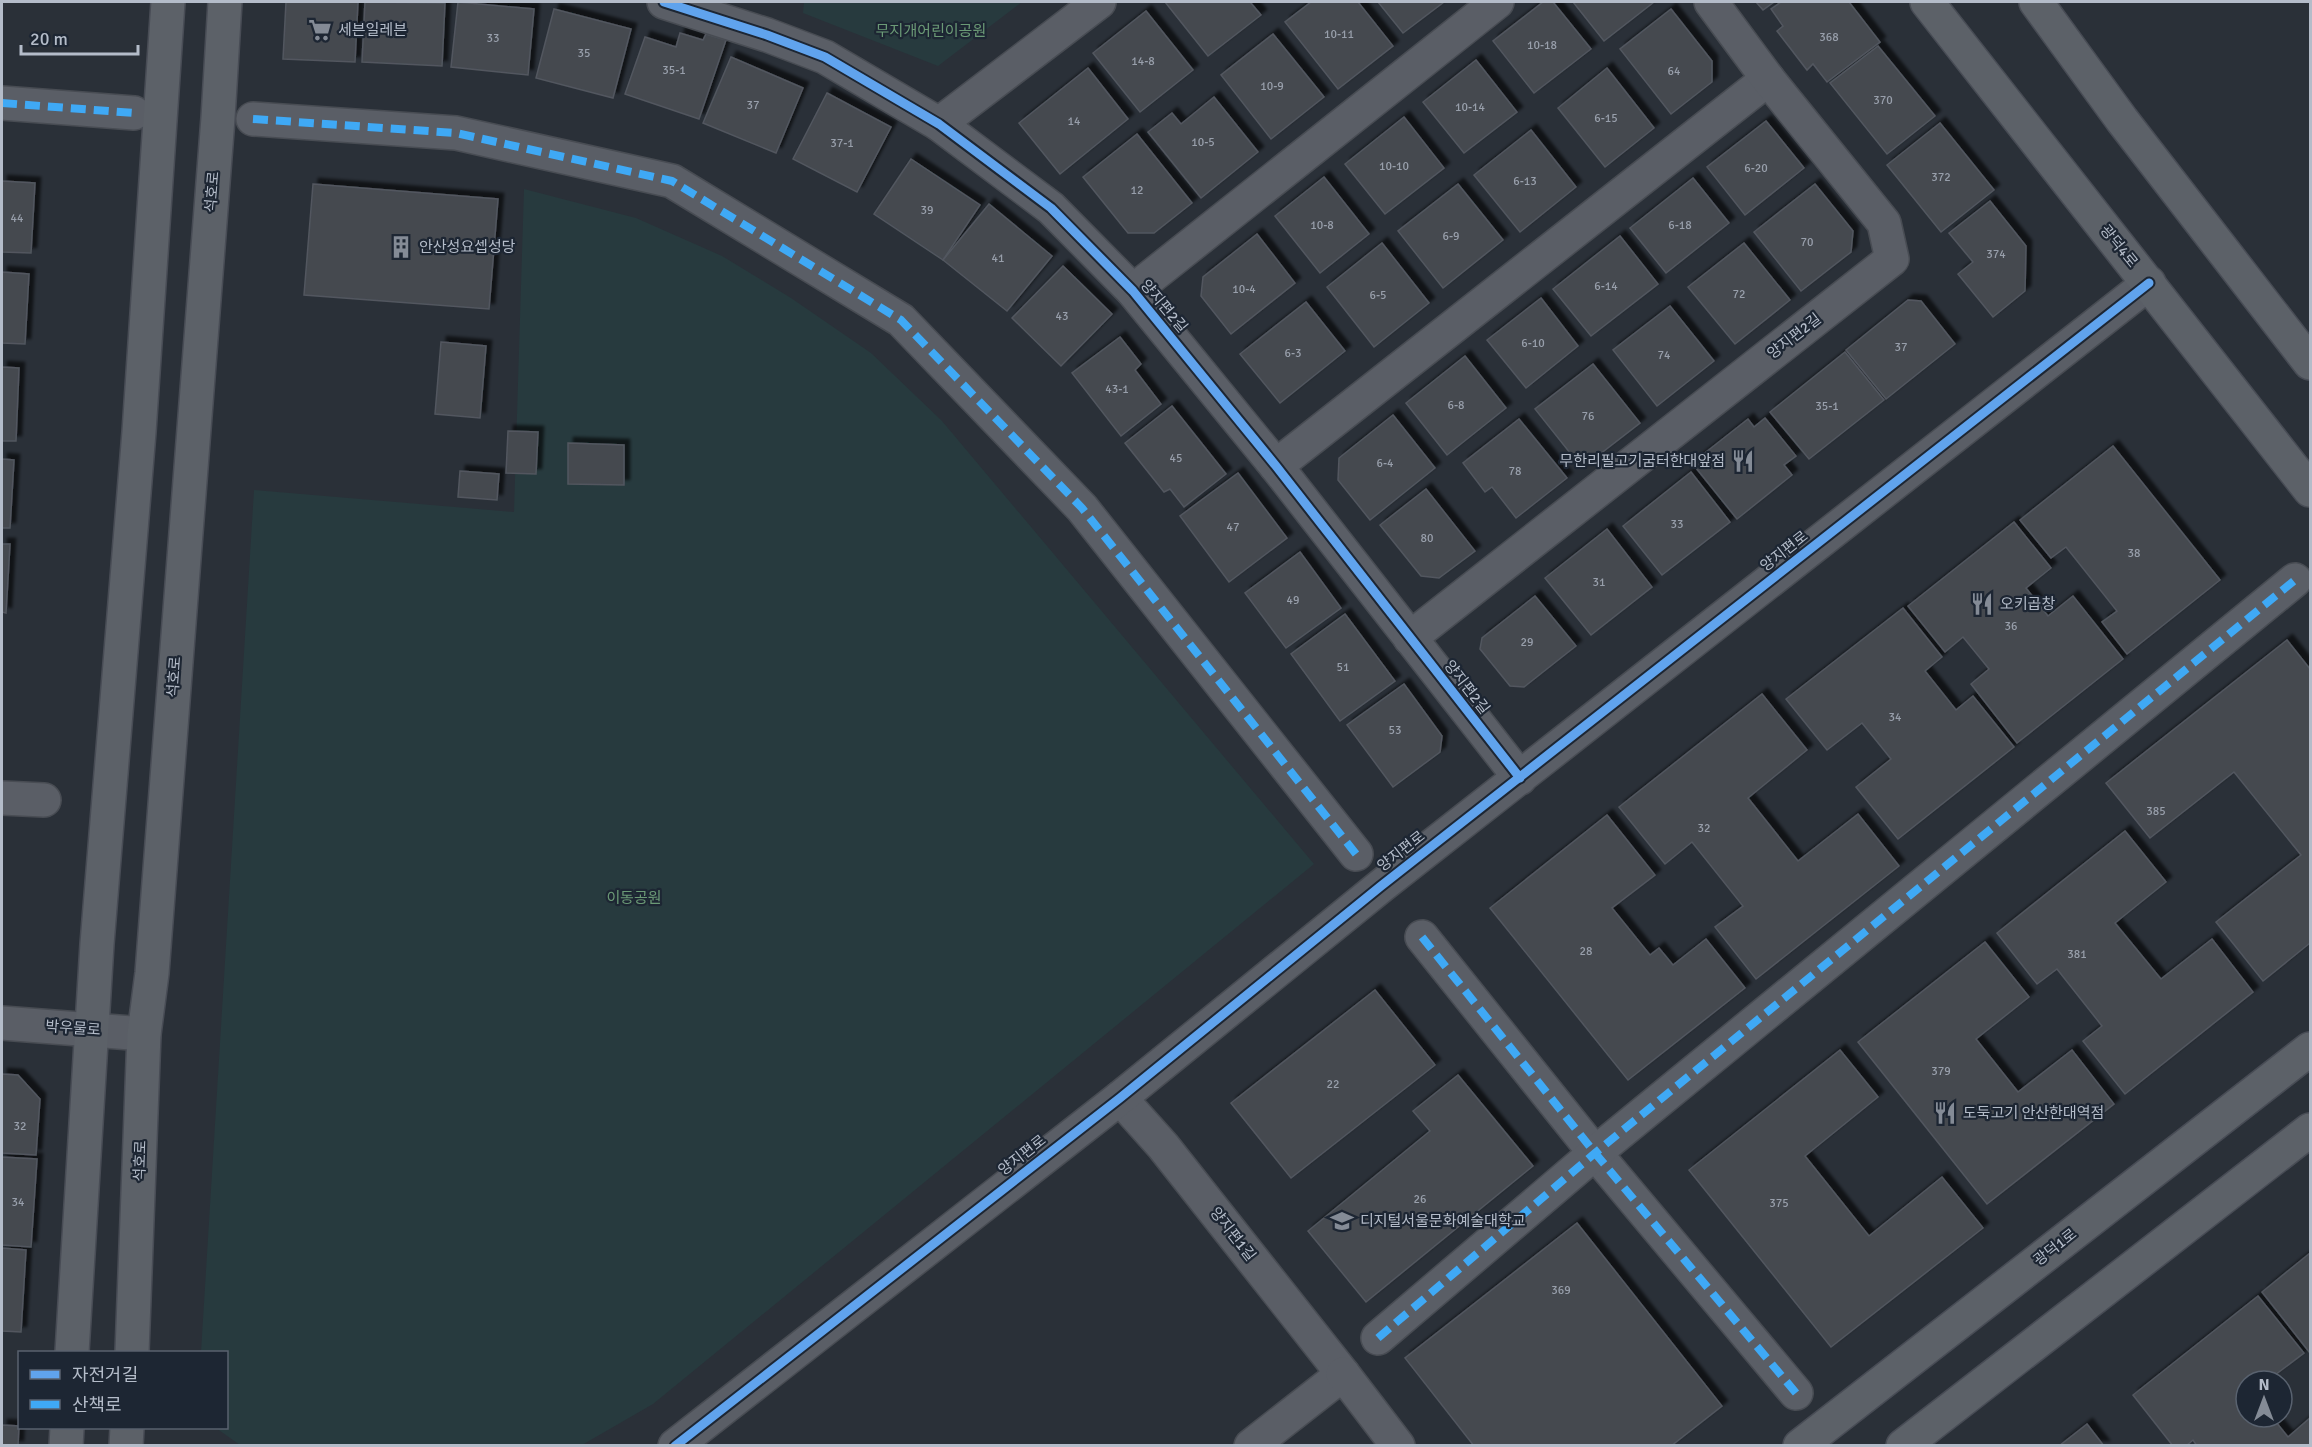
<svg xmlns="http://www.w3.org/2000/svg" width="2312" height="1447" font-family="Signika,'Noto Sans KR',sans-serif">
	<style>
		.green { fill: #273a3e }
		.building { fill: #444950; stroke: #52575f; stroke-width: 1.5; filter: url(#shadow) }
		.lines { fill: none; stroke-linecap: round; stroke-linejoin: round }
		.minor-casing { stroke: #484c53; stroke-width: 36 }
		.major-casing { stroke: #484c55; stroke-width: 36 }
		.minor { stroke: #5a5e66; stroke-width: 33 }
		.major { stroke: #5c6168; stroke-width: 33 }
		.quiet { stroke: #3fa9f5; stroke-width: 8; stroke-dasharray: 15 8; stroke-linecap: butt }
		.cycleway-casing { stroke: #1d2633; stroke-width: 13 }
		.cycleway { stroke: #60a3ed; stroke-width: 9 }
		.labels { text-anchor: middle; stroke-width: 4.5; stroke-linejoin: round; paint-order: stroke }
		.number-label { font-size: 12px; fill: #989fab }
		.poi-label { font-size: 15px; fill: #b4bcc9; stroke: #1d2633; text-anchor: start }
		.park-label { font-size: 15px; fill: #6b9a76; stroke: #1d2633 }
		.street-label { font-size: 15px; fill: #b4bcc9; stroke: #1d2633 }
	</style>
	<defs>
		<filter id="shadow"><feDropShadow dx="5.5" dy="-5.5" stdDeviation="1.5" flood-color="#0009"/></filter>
	</defs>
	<rect width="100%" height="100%" fill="#2a3038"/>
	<g class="green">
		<path d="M804,2h218l-84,64 -135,-53z"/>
		<path d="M524,189l112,29 86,38 69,42 80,55 71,68 372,443 -661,540 -71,41h-342l-24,-17h10v-76h-25l53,-862 260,22z"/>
	</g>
	<g class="building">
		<path d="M286,2h72l-3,60 -72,-3z"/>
		<path d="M365,2l80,1 -3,63 -80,-4z"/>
		<path d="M458,2l76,7 -6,66 -77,-8z"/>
		<path d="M1165,2h85l11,13 -53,41z"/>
		<path d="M1311,2h47l35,44 -55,43 -53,-67z"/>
		<path d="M1378,2h66l-41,31z"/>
		<path d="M1543,2h10l38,47 -57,44 -41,-52z"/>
		<path d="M1573,2h81l-50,39z"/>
		<path d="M1756,2h18l-11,8z"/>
		<path d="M1781,2h68l31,40 -53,40 -14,-18 -6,6 -30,-39 6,-5 -12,-17z"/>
		<path d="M554,9l77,20 -18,69 -77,-20z"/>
		<path d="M1671,9l41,52v21l-41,32 -51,-65z"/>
		<path d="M1146,11l47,59 -53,42 -47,-59z"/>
		<path d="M680,33l23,7 3,-6 20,6 -27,79 -74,-25 20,-57 31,10z"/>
		<path d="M1273,34l51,63 -53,42 -50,-64z"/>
		<path d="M1878,46l57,70 -48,38 -57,-71z"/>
		<path d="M731,57l72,31 -27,65 -73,-30z"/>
		<path d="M1476,60l41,52 -53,41 -41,-51z"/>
		<path d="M1088,68l40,51 -68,55 -41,-51z"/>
		<path d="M1607,68l47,60 -49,39 -47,-59z"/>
		<path d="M827,93l64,34 -34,65 -64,-33z"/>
		<path d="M1214,97l44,55 -57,46 -53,-66 24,-19 9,11z"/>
		<path d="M1404,117l40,51 -59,46 -40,-50z"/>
		<path d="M1766,121l38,47 -59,47 -38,-48z"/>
		<path d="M1940,123l54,67 -53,42 -54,-67z"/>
		<path d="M1531,130l45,57 -56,45 -46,-57z"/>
		<path d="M1137,134l55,69 -38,30h-26l-45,-56z"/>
		<path d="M911,159l69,46 -37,55 -69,-46z"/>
		<path d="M1324,177l45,57 -49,39 -45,-57z"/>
		<path d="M1693,178l36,45 -63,50 -36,-45z"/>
		<path d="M2,181l33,2 -4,70 -29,-1z"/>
		<path d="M313,184l185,15 -9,110 -185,-14z"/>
		<path d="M1458,184l45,56 -60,48 -45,-57z"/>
		<path d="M1815,184l38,47 -2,21 -50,39 -47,-59z"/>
		<path d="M1990,201l36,45 -1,45 -32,26 -35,-43 15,-12 -24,-29z"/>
		<path d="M989,204l63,52 -45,55 -64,-51z"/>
		<path d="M1257,234l38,49 -64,51 -30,-38 2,-19z"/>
		<path d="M1620,236l38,48 -67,52 -38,-47z"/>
		<path d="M1382,243l47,60 -55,44 -47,-60z"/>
		<path d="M1744,243l46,57 -55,44 -47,-57z"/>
		<path d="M1063,266l49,48 -51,52 -49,-48z"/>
		<path d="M2,272l27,2 -4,70 -23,-1z"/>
		<path d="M1541,298l37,48 -52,42 -39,-48z"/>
		<path d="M1908,300l13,1 34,43 -69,55 -40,-49z"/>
		<path d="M1306,302l39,49 -65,52 -40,-49z"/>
		<path d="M1670,306l44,55 -57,45 -44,-56z"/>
		<path d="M1120,337l21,27 -6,6 26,34 -40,32 -49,-63z"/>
		<path d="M441,342l45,4 -6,72 -45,-4z"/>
		<path d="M1845,352l39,48 -75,59 -39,-47z"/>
		<path d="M1465,356l41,52 -59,47 -41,-52z"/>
		<path d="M1593,364l47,59 -58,45 -47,-59z"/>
		<path d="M2,367l17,1 -3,73h-14z"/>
		<path d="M1172,406l54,68 -42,33 -14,-18 -6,3 -39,-49z"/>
		<path d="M1393,415l42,53 -65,52 -32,-40 1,-22z"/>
		<path d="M1765,418l31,38 -12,9 8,10 -55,44 -45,-56 56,-44 6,8z"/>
		<path d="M1519,419l48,59 -51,40 -24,-31 -7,5 -22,-29z"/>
		<path d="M508,431l30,1 -2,42 -30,-1z"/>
		<path d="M568,443l56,2v40l-56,-1z"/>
		<path d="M2113,446l107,134 -93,74 -25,-32 15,-11 -51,-64 -15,11 -31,-38z"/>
		<path d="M2,459l12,1 -4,68h-8z"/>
		<path d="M460,471l39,3 -2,26 -39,-3z"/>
		<path d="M1691,472l39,50 -68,53 -39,-49z"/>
		<path d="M1238,473l49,65 -58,44 -49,-66z"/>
		<path d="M1426,489l49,62 -36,27 -18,-2 -41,-51z"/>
		<path d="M2014,522l37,46 -25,20 22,28 25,-20 50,63 -106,84 -46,-59 18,-15 -26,-32 -18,15 -37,-46z"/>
		<path d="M1607,529l45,58 -61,48 -46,-57z"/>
		<path d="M2,544h8l-4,69 -4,-1z"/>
		<path d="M1300,552l41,56 -55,40 -41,-55z"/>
		<path d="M1535,596l41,50 -52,41 -14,-1 -30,-37 2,-11z"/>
		<path d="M1903,608l39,49 -17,14 31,39 17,-14 41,51 -116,92 -42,-52 35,-28 -29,-36 -35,27 -41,-51z"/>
		<path d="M1345,614l50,67 -55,40 -49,-67z"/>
		<path d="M2287,640l23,29v274l-47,38 -47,-59 85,-67 -67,-83 -84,66 -44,-55z"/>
		<path d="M1404,684l38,52 -2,16 -47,35 -46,-62z"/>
		<path d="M1762,694l45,56 -59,48 50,63 60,-47 41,52 -143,113 -41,-52 28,-21 -51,-64 -27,22 -46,-57z"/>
		<path d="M1607,815l48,60 -43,33 38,47 9,-7 14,17 33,-26 39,49 -117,92 -138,-172z"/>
		<path d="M2125,831l41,51 -51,41 46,56 51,-40 41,53 -128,102 -42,-53 19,-15 -45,-57 -20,15 -40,-51z"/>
		<path d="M1985,942l44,55 -53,42 42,53 54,-42 42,54 -127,100 -129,-162z"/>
		<path d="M1375,990l60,75 -144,113 -60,-75z"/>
		<path d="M1840,1050l38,47 -73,59 64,80 73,-59 41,51 -152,119 -142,-177z"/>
		<path d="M2,1074l16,1 22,24 -4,56 -34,-2z"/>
		<path d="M1458,1075l75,91 -167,136 -58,-71 122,-100 -17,-20z"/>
		<path d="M2,1157l35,2 -6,88 -29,-2z"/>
		<path d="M1577,1223l145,183 -51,40h-197l-69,-88z"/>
		<path d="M2,1248l24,2 -5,82 -19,-1z"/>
		<path d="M2310,1253v100l-48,-61z"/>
		<path d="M2258,1296l46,57 -37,28h-21v36h26l16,20 22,-19v28h-113l-4,-6 -7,6h-13l-40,-51z"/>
		<path d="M2087,1424l17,22h-45z"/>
		<path d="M2,1425l17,1 -1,20h-16z"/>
	</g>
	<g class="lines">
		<g class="minor-casing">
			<g id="minor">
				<path d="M664,2l103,33 58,22 114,67 112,84 82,83 143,175 244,312"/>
				<path d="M2,103l132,10"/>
				<path d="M253,119l203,14 216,48 229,139 181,188 274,346"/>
				<path d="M939,124l160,-122"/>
				<path d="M1133,291l364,-289"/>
				<path d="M1276,466l492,-387"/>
				<path d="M1410,638l482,-379 -8,-36 -116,-144 -57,-77"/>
				<path d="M2,798l42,2"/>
				<path d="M1422,937l173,216 201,240"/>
				<path d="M2,1023l142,11"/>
				<path d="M1120,1098l43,48 180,228 -92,72"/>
				<path d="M1378,1338l217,-185 700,-573"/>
				<path d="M1343,1374l55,72"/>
				<path d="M675,1446l445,-348 261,-212 768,-603"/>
			</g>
		</g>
		<g class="major-casing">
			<g id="major">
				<path d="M1927,2l383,488"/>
				<path d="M2036,2l86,118 188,243"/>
				<path d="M72,1352l25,-408 42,-512 29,-430"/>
				<path d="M132,1352l12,-318 8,-61 66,-855 7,-116"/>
				<path d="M66,1446l1,-18"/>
				<path d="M126,1446l1,-18"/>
				<path d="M1800,1446l510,-397"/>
				<path d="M1903,1446l407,-316"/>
			</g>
		</g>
		<use href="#minor" class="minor"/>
		<use href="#major" class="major"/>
		<g class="quiet">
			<path d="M2,103l132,10"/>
			<path d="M253,119l203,14 216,48 229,139 181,188 274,346"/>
			<path d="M1422,937l173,216 201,240"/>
			<path d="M1378,1338l217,-185 700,-573"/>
		</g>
		<g class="cycleway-casing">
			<g id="cycleway">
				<path d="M664,2l103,33 58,22 114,67 112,84 82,83 143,175 244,312"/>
				<path d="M675,1446l445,-348 261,-212 768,-603"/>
			</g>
		</g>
		<use href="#cycleway" class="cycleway"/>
	</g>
	<defs>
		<g id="supermarket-bare" transform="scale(1.8)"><path d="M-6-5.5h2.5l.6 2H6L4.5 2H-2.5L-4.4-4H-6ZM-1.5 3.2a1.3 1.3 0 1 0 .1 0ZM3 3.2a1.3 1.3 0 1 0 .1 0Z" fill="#848b96" stroke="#1d2633" stroke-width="2.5" paint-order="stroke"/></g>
		<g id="building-bare" transform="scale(1.8)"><path d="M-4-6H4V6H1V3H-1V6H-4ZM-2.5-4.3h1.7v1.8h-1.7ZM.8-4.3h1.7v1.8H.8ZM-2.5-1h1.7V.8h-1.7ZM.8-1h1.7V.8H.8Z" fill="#848b96" stroke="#1d2633" stroke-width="2.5" paint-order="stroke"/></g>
		<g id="restaurant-bare" transform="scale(1.8)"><path d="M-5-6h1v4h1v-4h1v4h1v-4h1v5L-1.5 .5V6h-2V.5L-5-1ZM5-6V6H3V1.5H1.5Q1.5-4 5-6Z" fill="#848b96" stroke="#1d2633" stroke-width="2.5" paint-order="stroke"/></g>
		<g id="university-bare" transform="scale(1.8)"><path d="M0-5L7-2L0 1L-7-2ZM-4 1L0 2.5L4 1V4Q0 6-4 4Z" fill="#848b96" stroke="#1d2633" stroke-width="2.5" paint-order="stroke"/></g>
	</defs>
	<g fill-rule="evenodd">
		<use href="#supermarket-bare" x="320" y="30"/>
		<use href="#building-bare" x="401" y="247"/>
		<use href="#restaurant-bare" x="1743" y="461"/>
		<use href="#restaurant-bare" x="1982" y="604"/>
		<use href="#restaurant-bare" x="1945" y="1113"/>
		<use href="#university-bare" x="1342" y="1221"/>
	</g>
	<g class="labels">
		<g class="number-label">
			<text x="1339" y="38">10-11</text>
			<text x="1829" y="41">368</text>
			<text x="493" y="42">33</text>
			<text x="1542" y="49">10-18</text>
			<text x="584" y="57">35</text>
			<text x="1143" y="65">14-8</text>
			<text x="674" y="74">35-1</text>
			<text x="1674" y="75">64</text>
			<text x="1272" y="90">10-9</text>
			<text x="1883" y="104">370</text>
			<text x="753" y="109">37</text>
			<text x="1470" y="111">10-14</text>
			<text x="1606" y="122">6-15</text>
			<text x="1074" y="125">14</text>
			<text x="1203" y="146">10-5</text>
			<text x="842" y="147">37-1</text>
			<text x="1394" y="170">10-10</text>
			<text x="1756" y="172">6-20</text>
			<text x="1941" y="181">372</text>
			<text x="1525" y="185">6-13</text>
			<text x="1137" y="194">12</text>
			<text x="927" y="214">39</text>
			<text x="17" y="222">44</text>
			<text x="1322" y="229">10-8</text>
			<text x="1680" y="229">6-18</text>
			<text x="1451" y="240">6-9</text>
			<text x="1807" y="246">70</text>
			<text x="1996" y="258">374</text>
			<text x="998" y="262">41</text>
			<text x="1606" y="290">6-14</text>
			<text x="1244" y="293">10-4</text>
			<text x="1739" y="298">72</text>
			<text x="1378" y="299">6-5</text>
			<text x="1062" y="320">43</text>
			<text x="1533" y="347">6-10</text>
			<text x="1901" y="351">37</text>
			<text x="1293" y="357">6-3</text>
			<text x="1664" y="359">74</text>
			<text x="1117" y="393">43-1</text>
			<text x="1456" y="409">6-8</text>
			<text x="1827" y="410">35-1</text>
			<text x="1588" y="420">76</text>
			<text x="1176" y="462">45</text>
			<text x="1385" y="467">6-4</text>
			<text x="1515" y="475">78</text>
			<text x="1677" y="528">33</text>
			<text x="1233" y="531">47</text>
			<text x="1427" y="542">80</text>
			<text x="2134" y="557">38</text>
			<text x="1599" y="586">31</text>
			<text x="1293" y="604">49</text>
			<text x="2011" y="630">36</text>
			<text x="1527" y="646">29</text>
			<text x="1343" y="671">51</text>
			<text x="1895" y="721">34</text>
			<text x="1395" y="734">53</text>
			<text x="2156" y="815">385</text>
			<text x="1704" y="832">32</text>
			<text x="1586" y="955">28</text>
			<text x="2077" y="958">381</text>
			<text x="1941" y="1075">379</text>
			<text x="1333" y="1088">22</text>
			<text x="20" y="1130">32</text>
			<text x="1420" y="1203">26</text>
			<text x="18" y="1206">34</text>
			<text x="1779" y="1207">375</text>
			<text x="1561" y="1294">369</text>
		</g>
		<g class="poi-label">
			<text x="338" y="35">세븐일레븐</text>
			<text x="419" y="252">안산성요셉성당</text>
			<text x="1725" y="466" text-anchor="end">무한리필고기굼터한대앞점</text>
			<text x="2000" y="609">오키곱창</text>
			<text x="1963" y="1118">도둑고기 안산한대역점</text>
			<text x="1360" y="1226">디지털서울문화예술대학교</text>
		</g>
		<g class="park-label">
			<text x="931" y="36">무지개어린이공원</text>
			<text x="634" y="903">이동공원</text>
		</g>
		<g class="street-label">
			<text transform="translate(212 192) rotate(-85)" y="5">석호로</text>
			<text transform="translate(2119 246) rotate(51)" y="5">광덕4로</text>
			<text transform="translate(1164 306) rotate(50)" y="5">양지편2길</text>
			<text transform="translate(1794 336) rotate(-38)" y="5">양지편2길</text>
			<text transform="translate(1784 551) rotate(-38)" y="5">양지편로</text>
			<text transform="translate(174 677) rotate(-86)" y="5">석호로</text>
			<text transform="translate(1467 687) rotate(52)" y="5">양지편2길</text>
			<text transform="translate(1401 851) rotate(-38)" y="5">양지편로</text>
			<text transform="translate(73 1028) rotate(4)" y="5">박우물로</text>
			<text transform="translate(1022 1155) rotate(-38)" y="5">양지편로</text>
			<text transform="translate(140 1161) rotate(-88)" y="5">석호로</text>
			<text transform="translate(1233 1234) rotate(52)" y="5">양지편1길</text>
			<text transform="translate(2055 1247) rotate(-38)" y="5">광덕1로</text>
		</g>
	</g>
	<rect width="2312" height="1447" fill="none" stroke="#b4bcc9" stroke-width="6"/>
	<rect x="18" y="1351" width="210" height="78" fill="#1d2633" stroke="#59626f" stroke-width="1.5"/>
	<rect x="30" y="1370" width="30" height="9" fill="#60a3ed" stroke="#59626f" stroke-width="1.5"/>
	<text x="72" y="1381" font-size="18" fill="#b4bcc9">자전거길</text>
	<rect x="30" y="1400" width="30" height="9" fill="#3fa9f5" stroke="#59626f" stroke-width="1.5"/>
	<text x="72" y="1411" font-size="18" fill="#b4bcc9">산책로</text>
	<g transform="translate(2264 1399)"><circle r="28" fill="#1d2633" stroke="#59626f" stroke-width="1.5"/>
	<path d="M0-4.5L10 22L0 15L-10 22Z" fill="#848b96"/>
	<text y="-9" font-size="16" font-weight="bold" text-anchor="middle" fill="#b4bcc9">N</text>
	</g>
	<path d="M21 45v9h117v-9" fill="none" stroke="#b4bcc9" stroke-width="3"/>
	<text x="30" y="45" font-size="18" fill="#b4bcc9" stroke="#1d2633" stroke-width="4.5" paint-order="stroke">20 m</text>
</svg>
